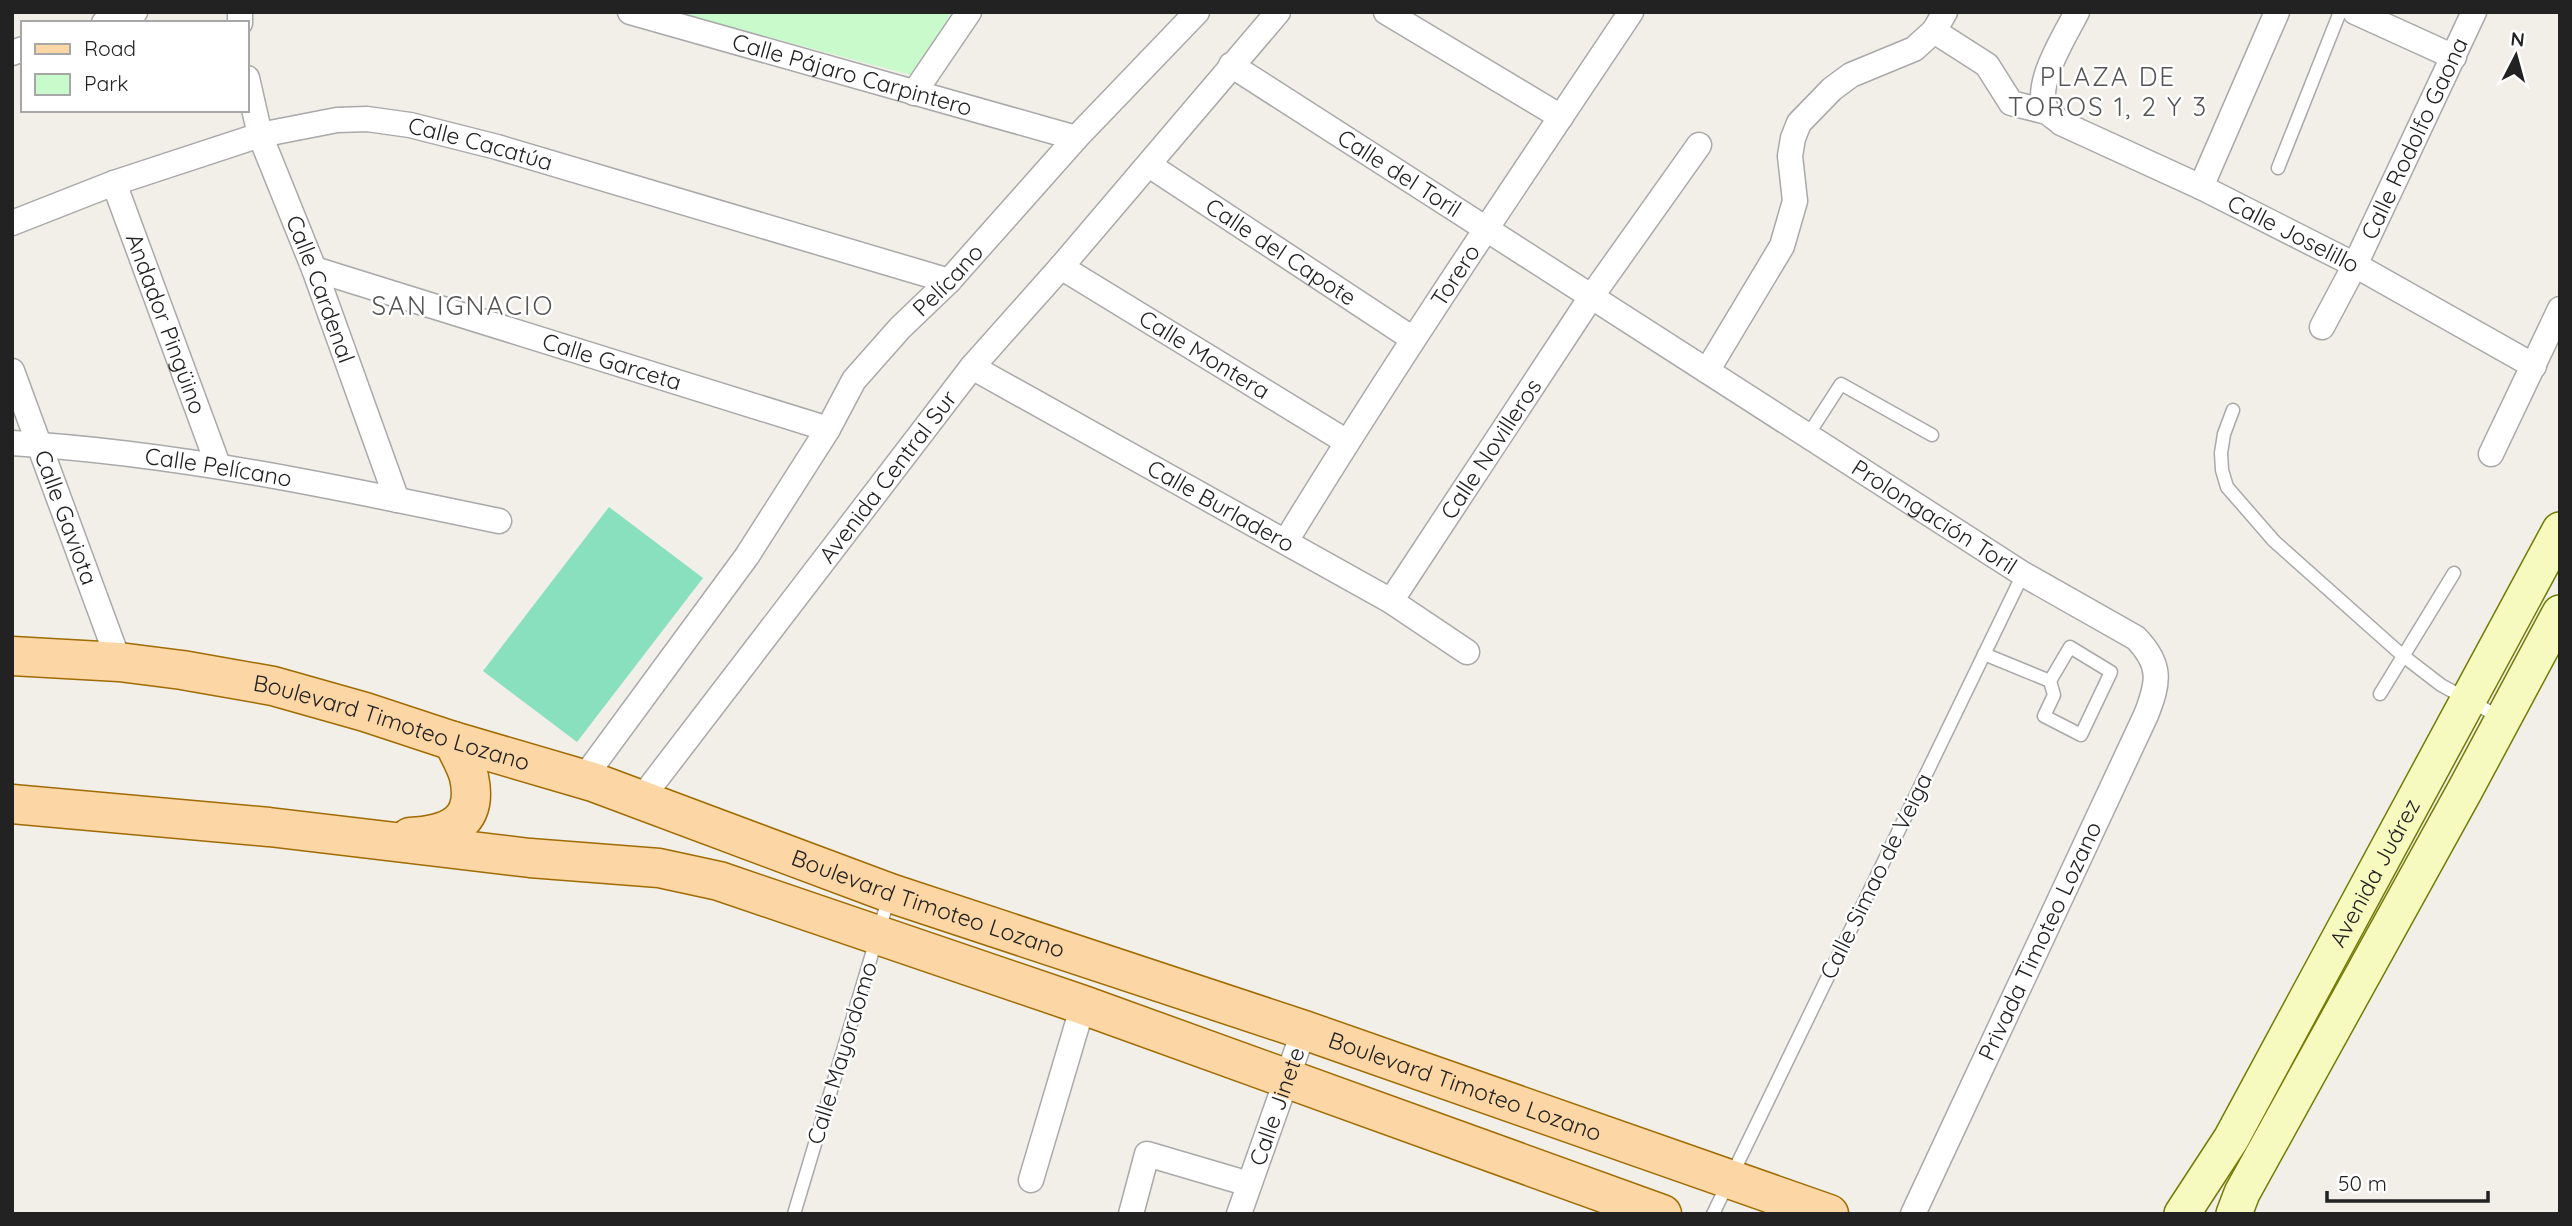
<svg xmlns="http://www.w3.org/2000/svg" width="2572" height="1226" font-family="Quicksand,sans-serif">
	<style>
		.park { fill: #c8facc }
		.pitch { fill: #88e0be }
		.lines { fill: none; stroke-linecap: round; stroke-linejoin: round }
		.service-casing { stroke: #a9a9a9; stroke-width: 15 }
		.minor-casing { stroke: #a9a9a9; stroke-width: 27 }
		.secondary-casing { stroke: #707d05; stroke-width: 38 }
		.primary-casing { stroke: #a06b00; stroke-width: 41 }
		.service { stroke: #fff; stroke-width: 12 }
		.minor { stroke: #fff; stroke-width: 24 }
		.secondary { stroke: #f7fabf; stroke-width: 35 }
		.primary { stroke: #fcd6a4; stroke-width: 38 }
		.labels { text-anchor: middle; stroke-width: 5; stroke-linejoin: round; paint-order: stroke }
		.street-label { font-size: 23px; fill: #222; stroke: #fff }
		.quarter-label { font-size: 26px; letter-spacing: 2px; fill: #555; stroke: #fff }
	</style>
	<rect width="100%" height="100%" fill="#f2efe9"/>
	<path class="park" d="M675,12h272l4,1 -36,63z"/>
	<path class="pitch" d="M609,507l94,71 -126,164 -94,-71z"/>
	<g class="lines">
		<g class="service-casing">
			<g id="service">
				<path d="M2278,168l62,-156"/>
				<path d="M2233,410l-9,24 -3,19 1,17 5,17 47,54 128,114 39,30 62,34"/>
				<path d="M1808,435l33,-51 91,51"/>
				<path d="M2070,647l41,25 -30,63 -37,-19 10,-21 -4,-14z"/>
				<path d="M1984,654l66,27"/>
				<path d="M2380,694l74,-121"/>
				<path d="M794,1214l95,-317"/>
				<path d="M1713,1214l310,-640"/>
			</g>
		</g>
		<g class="minor-casing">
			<g id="minor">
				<path id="s1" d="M630,12l446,126"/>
				<path d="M1386,12l175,105"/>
				<path id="s2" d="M2077,12c-11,22 -47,77 -29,100 3,4 9,7 13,11l140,64 154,78 179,101"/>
				<path d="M2355,12l99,45"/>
				<path d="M104,23l31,-11"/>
				<path d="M240,23v-11"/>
				<path d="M1934,31l53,34 24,38 36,9"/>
				<path d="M12,53l11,-4"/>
				<path id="s3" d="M1231,65l792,509 113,64c26,27 23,44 10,77l-233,499"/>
				<path id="s4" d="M247,78l13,57 54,134 83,231"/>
				<path d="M914,93l55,-81"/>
				<path id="s5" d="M1149,165l264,174"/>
				<path id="s6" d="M114,183l104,282"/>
				<path d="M2201,187l76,-175"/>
				<path id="s7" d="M12,223l102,-40 146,-48 77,-15 30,-1 43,6 87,22 452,134"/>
				<path id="s8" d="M1061,267l286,175"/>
				<path id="s9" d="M314,269l514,160"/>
				<path id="s10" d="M2322,327l33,-62 119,-253"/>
				<path id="s11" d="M972,367l419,234 76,51"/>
				<path id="s12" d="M12,371l107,291"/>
				<path d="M1707,371l75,-125 13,-45 -5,-45 3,-18 6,-15 33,-34 19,-14 63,-26 20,-18 11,-19"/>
				<path id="s13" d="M12,443c165,10 326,44 487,78"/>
				<path d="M2491,454l69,-145"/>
				<path id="s14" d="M1286,541c110,-180 228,-354 345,-529"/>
				<path id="s15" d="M1391,601l200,-304 108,-152"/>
				<path id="s16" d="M583,779l164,-223 81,-127 26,-49 46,-52 49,-47 127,-143 121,-126"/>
				<path id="s17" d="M641,799l331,-432 89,-100 217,-255"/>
				<path d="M1031,1180l52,-175"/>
				<path d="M1131,1214l16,-60 102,30"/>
				<path id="s18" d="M1239,1214l65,-184"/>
			</g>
		</g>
		<g class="secondary-casing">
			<g id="secondary">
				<path id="s19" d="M2182,1214l49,-75 329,-609"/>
				<path d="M2234,1214l8,-21 223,-403 95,-177"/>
			</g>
		</g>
		<g class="primary-casing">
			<g id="primary">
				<path id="s20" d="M12,656l107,6 63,8 91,16 92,26 88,29 140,41 297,111 414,137 525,184"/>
				<path d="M12,804l257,23 261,31 129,10 60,13 364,124 579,209"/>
				<path d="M410,837c39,-2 69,-14 59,-60 -3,-12 -11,-25 -16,-36"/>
			</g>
		</g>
		<use href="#service" class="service"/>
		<use href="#minor" class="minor"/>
		<use href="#secondary" class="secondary"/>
		<use href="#primary" class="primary"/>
	</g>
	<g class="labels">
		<g class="street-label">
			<text dy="8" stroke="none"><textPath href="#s1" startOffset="231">Calle Pájaro Carpintero</textPath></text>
			<text dy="8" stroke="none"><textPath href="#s10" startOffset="210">Calle Rodolfo Gaona</textPath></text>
			<text dy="8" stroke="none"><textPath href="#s7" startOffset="488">Calle Cacatúa</textPath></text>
			<text dy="8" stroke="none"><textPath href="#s3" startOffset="200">Calle del Toril</textPath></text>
			<text dy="8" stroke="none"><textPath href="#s2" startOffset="383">Calle Joselillo</textPath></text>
			<text dy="8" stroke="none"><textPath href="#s5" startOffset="158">Calle del Capote</textPath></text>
			<text dy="8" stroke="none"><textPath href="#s14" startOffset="315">Torero</textPath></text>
			<text dy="8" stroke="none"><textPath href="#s16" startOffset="620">Pelícano</textPath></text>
			<text dy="8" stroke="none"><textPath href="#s4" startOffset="224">Calle Cardenal</textPath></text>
			<text dy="8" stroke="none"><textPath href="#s6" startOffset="150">Andador Pingüino</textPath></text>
			<text dy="8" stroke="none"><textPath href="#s8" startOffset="168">Calle Montera</textPath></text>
			<text dy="8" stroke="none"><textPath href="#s9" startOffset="312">Calle Garceta</textPath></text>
			<text dy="8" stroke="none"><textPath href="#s15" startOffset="182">Calle Novilleros</textPath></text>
			<text dy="8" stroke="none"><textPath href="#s13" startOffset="208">Calle Pelícano</textPath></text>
			<text dy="8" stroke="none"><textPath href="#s17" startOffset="406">Avenida Central Sur</textPath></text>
			<text dy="8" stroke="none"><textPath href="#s11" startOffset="285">Calle Burladero</textPath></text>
			<text dy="8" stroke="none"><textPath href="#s3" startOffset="836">Prolongación Toril</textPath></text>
			<text dy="8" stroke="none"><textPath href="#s12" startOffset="156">Calle Gaviota</textPath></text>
			<text dy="8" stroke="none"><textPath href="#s20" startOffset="387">Boulevard Timoteo Lozano</textPath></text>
			<text dy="8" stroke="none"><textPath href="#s19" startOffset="392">Avenida Juárez</textPath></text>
			<text transform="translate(1876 876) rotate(-64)" y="8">Calle Simao de Veiga</text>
			<text dy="8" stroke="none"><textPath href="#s20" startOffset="954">Boulevard Timoteo Lozano</textPath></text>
			<text transform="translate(2040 941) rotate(-65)" y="8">Privada Timoteo Lozano</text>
			<text transform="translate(842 1053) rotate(-73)" y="8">Calle Mayordomo</text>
			<text dy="8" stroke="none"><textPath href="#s20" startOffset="1521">Boulevard Timoteo Lozano</textPath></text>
			<text dy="8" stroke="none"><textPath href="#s18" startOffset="114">Calle Jinete</textPath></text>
		</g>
		<g class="quarter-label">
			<text x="2108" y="86">PLAZA DE<tspan x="2108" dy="30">TOROS 1, 2 Y 3</tspan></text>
			<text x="463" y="315">SAN IGNACIO</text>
		</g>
	</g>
	<rect width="2572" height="1226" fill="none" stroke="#222222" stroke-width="28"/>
	<rect x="21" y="21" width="228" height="91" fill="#ffffff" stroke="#a7a7a7" stroke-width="2"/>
	<rect x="35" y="44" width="35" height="10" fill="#fcd6a4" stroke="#a7a7a7" stroke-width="2"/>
	<text x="84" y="56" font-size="21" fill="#222222">Road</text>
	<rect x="35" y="74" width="35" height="21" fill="#c8facc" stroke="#a7a7a7" stroke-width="2"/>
	<text x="84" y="91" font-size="21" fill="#222222">Park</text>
	<g transform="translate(2516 56) rotate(6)" stroke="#ffffff" stroke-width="5" paint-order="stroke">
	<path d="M0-5L12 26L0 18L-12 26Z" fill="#222222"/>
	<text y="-10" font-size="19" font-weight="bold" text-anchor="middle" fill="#222222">N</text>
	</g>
	<path d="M2327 1191v10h161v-10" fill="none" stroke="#222222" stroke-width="3.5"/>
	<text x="2338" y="1191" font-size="21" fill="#222222" stroke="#ffffff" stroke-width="5" paint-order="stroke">50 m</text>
</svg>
